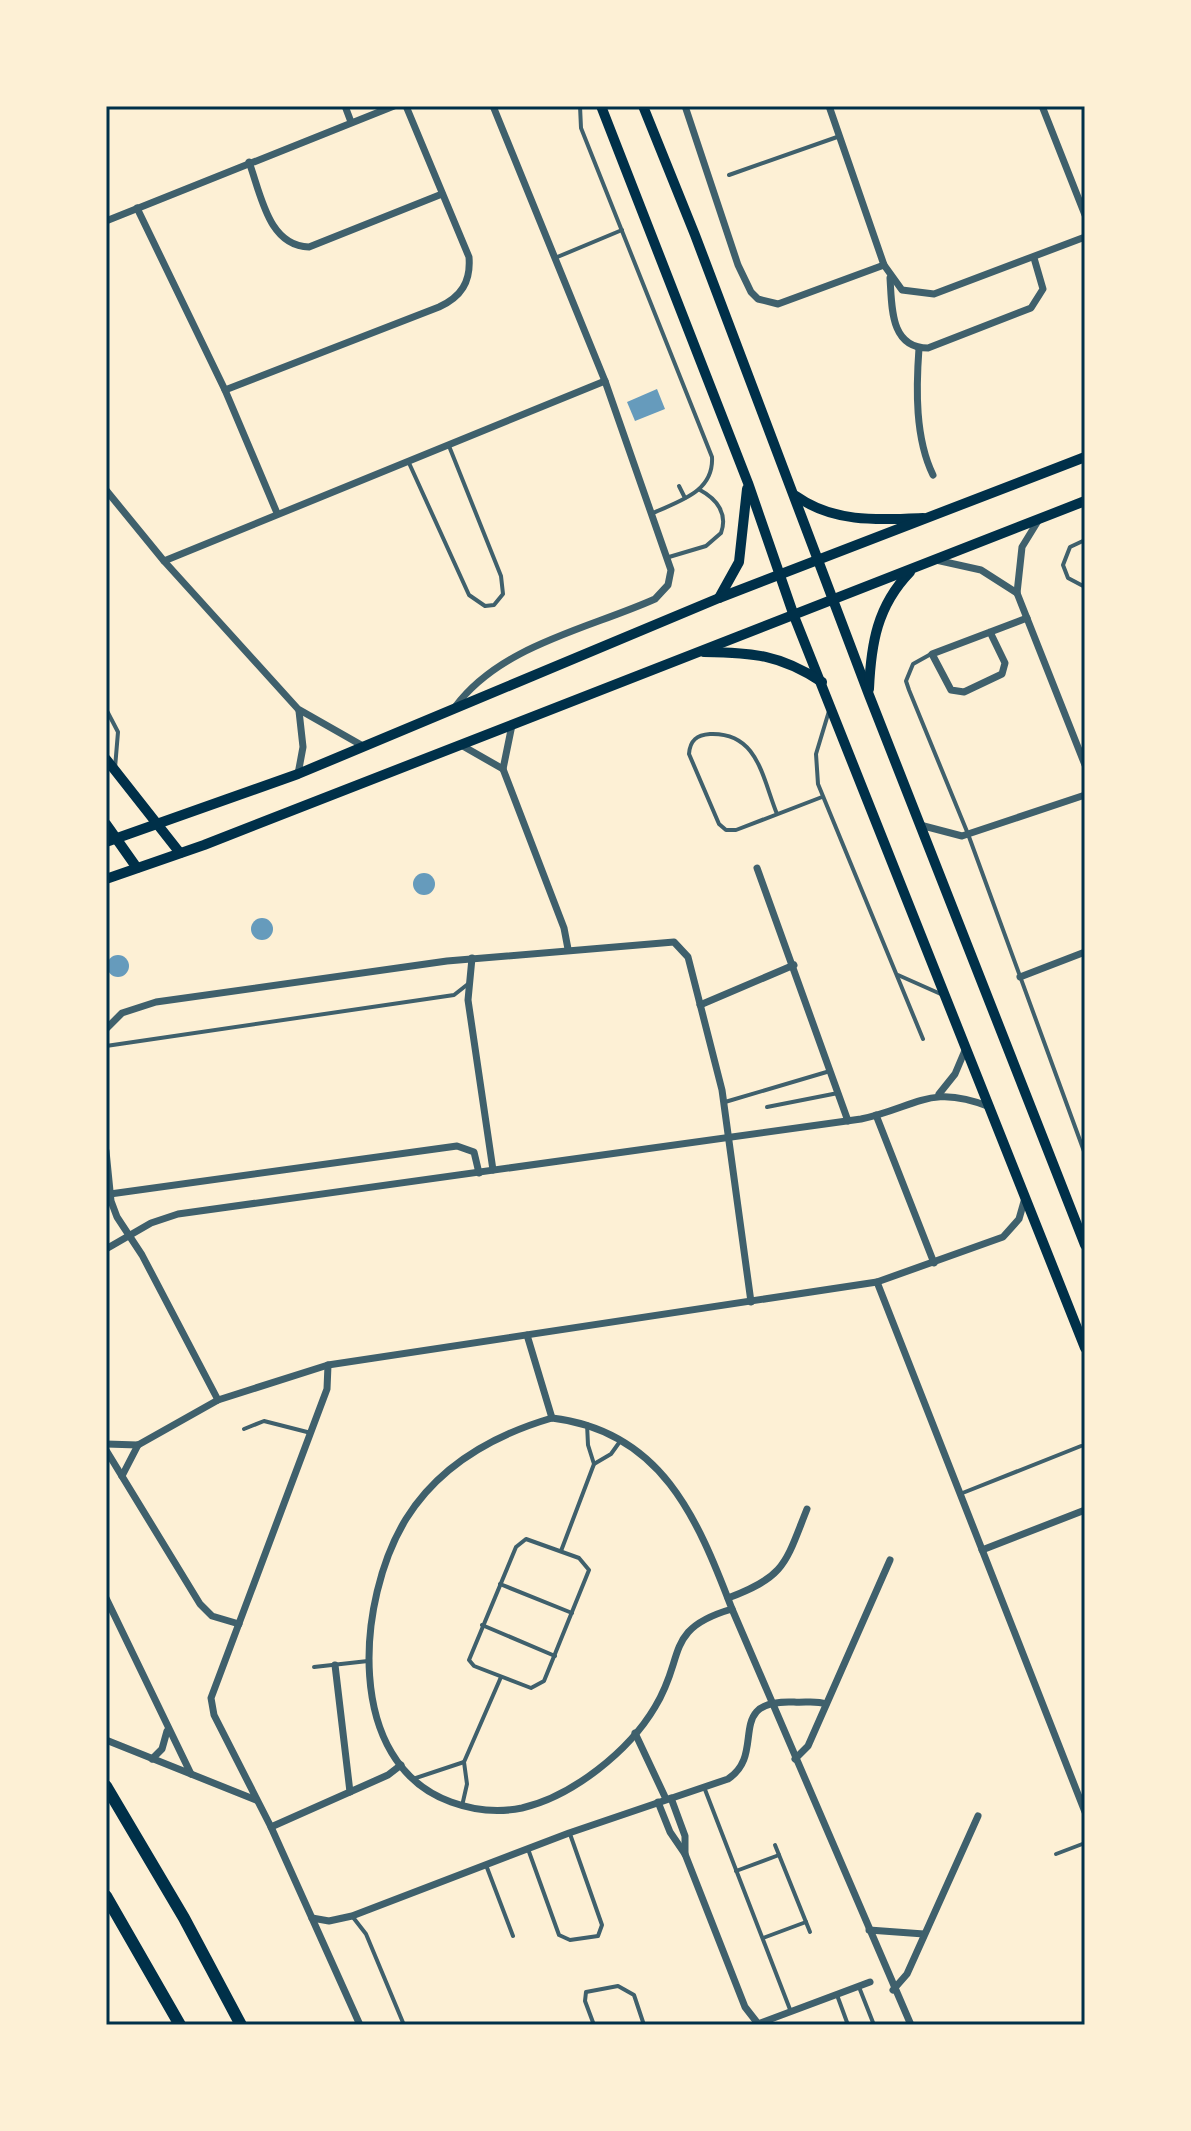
<svg xmlns="http://www.w3.org/2000/svg" width="1191" height="2131" font-family="Helvetica,sans-serif">
	<style>
		.water { fill: #669bbc }
		.lines { fill: none; stroke-linecap: round; stroke-linejoin: round }
		.service { stroke: #3f606c; stroke-width: 4 }
		.minor { stroke: #3f606c; stroke-width: 7 }
		.secondary { stroke: #003049; stroke-width: 10 }
		.trunk { stroke: #003049; stroke-width: 12 }
		.neatline { fill: none; stroke: #003049; stroke-width: 3 }
	</style>
	<rect width="100%" height="100%" fill="#fdf0d5"/>
	<g class="water">
		<path d="M657,389l8,20 -30,12 -8,-19z"/>
		<circle cx="424" cy="884" r="11"/>
		<circle cx="262" cy="929" r="11"/>
		<circle cx="118" cy="966" r="11"/>
	</g>
	<g class="lines">
		<g class="service">
			<path d="M580,106l1,22 131,329c2,35 -33,44 -59,56"/>
			<path d="M729,175l111,-39"/>
			<path d="M555,258l67,-28"/>
			<path d="M409,463l60,132 16,11 9,-1 9,-11 -2,-18 -52,-130"/>
			<path d="M679,486l6,12"/>
			<path d="M1085,540l-15,7 -7,18 5,13 17,9"/>
			<path d="M669,557l37,-11 15,-13c7,-19 -4,-34 -21,-43"/>
			<path d="M931,654l-18,10 -7,17 3,9 59,144 117,320"/>
			<path d="M106,709l12,23 -3,36"/>
			<path d="M829,711l-13,43 2,30 105,255"/>
			<path d="M777,814c-15,-37 -19,-82 -67,-80 -13,1 -20,6 -21,20l30,70 7,6h10l86,-33"/>
			<path d="M898,975l45,20"/>
			<path d="M106,1046l348,-51 14,-11"/>
			<path d="M725,1102l105,-31"/>
			<path d="M767,1107l71,-14"/>
			<path d="M587,1424l1,21 6,19"/>
			<path d="M244,1429l20,-8 47,12"/>
			<path d="M960,1494l121,-48"/>
			<path d="M526,1539l53,19 10,12 -45,111 -13,7 -57,-22 -5,-6 47,-113z"/>
			<path d="M561,1551l33,-87 17,-10 10,-14"/>
			<path d="M500,1584l72,29"/>
			<path d="M482,1625l73,31"/>
			<path d="M314,1667l54,-6"/>
			<path d="M413,1779l51,-17"/>
			<path d="M704,1787l87,225"/>
			<path d="M462,1806l5,-22 -3,-22 37,-85"/>
			<path d="M775,1845l35,87"/>
			<path d="M528,1849l31,86 11,5 28,-4 4,-11 -32,-91"/>
			<path d="M1056,1854l29,-11"/>
			<path d="M486,1865l27,71"/>
			<path d="M736,1871l43,-16"/>
			<path d="M352,1916l14,18 38,91"/>
			<path d="M763,1938l43,-16"/>
			<path d="M859,1987l15,38"/>
			<path d="M837,1995l11,30"/>
			<path d="M594,2025l-9,-24 1,-9 32,-6 16,9 10,30"/>
		</g>
		<g class="minor">
			<path d="M345,106l6,16"/>
			<path d="M685,106l53,159 13,27 7,7 20,5 106,-39"/>
			<path d="M829,106l55,159 18,25 32,4 151,-57"/>
			<path d="M1042,106l43,109"/>
			<path d="M249,162c12,32 19,84 60,85l133,-53"/>
			<path d="M137,208l88,182 52,123"/>
			<path d="M106,221l288,-115"/>
			<path d="M890,278c2,29 0,70 38,70l103,-40 12,-19 -9,-31"/>
			<path d="M919,348c-3,41 -4,90 14,127"/>
			<path d="M225,390l214,-83c22,-10 32,-25 30,-50l-63,-151"/>
			<path d="M106,490l58,71 134,148 65,37"/>
			<path d="M1038,521l-16,26 -5,46 68,172"/>
			<path d="M936,560l45,10 36,23"/>
			<path d="M164,561l441,-180"/>
			<path d="M990,632l15,31 -3,11 -38,18 -13,-2 -19,-36 95,-36"/>
			<path d="M455,707c46,-62 133,-78 200,-108l13,-14 3,-15 -66,-189 -112,-275"/>
			<path d="M512,725l-9,44 61,159 4,21"/>
			<path d="M461,745l42,24"/>
			<path d="M298,774l5,-27 -4,-36"/>
			<path d="M920,825l42,11 123,-41"/>
			<path d="M757,868l91,253"/>
			<path d="M472,958l-4,42 25,170"/>
			<path d="M1020,977l65,-25"/>
			<path d="M700,1005l94,-40"/>
			<path d="M106,1029l16,-16 34,-11 291,-41 227,-19 14,15 34,133 29,212"/>
			<path d="M939,1094l16,-20 11,-26"/>
			<path d="M876,1115l58,148"/>
			<path d="M106,1151l5,50 6,16 25,38 76,145"/>
			<path d="M110,1194l347,-48 17,6 5,21"/>
			<path d="M106,1249l45,-26 27,-9 683,-95c56,-12 69,-36 129,-12"/>
			<path d="M877,1282l208,530"/>
			<path d="M527,1335l25,83"/>
			<path d="M328,1365l-1,24 -116,309 3,17 57,112 89,198"/>
			<path d="M552,1418c109,13 145,99 180,191 -69,20 -46,48 -77,98 -26,44 -82,89 -133,101 -24,5 -49,2 -71,-6 -108,-39 -94,-203 -45,-283 33,-53 88,-84 146,-101z"/>
			<path d="M106,1444l32,1 80,-45 110,-35 549,-83 126,-45 16,-18 6,-21"/>
			<path d="M106,1450l94,154 12,12 27,8"/>
			<path d="M122,1476l16,-31"/>
			<path d="M982,1550l103,-40"/>
			<path d="M106,1598l85,176"/>
			<path d="M728,1598c58,-22 57,-34 79,-89"/>
			<path d="M732,1609l179,416"/>
			<path d="M335,1665l15,127"/>
			<path d="M635,1733l31,66"/>
			<path d="M106,1740l150,60"/>
			<path d="M152,1759l10,-10 5,-18"/>
			<path d="M795,1759l13,-13 82,-186"/>
			<path d="M671,1798l14,38v18"/>
			<path d="M658,1802l12,30 15,22 60,153 14,18"/>
			<path d="M271,1827l117,-52 13,-10"/>
			<path d="M312,1918l17,3 23,-5 217,-83 159,-54c40,-26 -5,-80 66,-77 11,1 21,-2 32,2"/>
			<path d="M869,1930l55,4"/>
			<path d="M893,1990l14,-16 71,-158"/>
			<path d="M755,2025l115,-43"/>
		</g>
		<g class="secondary">
			<path d="M601,106l147,377 46,133 291,732"/>
			<path d="M643,106l52,129 174,460 216,550"/>
			<path d="M796,496c38,27 82,24 127,22"/>
			<path d="M719,598l20,-36 8,-73"/>
			<path d="M704,652c50,1 75,2 118,30"/>
			<path d="M869,689c2,-45 8,-83 41,-117"/>
			<path d="M106,759l74,94"/>
			<path d="M106,824l31,44"/>
			<path d="M106,842l192,-68 421,-176 366,-141"/>
			<path d="M106,879l98,-34 881,-344"/>
		</g>
		<g class="trunk">
			<path d="M106,1786l78,132 57,107"/>
			<path d="M106,1896l74,129"/>
		</g>
	</g>
	<rect width="1191" height="2131" fill="none" stroke="#fdf0d5" stroke-width="216"/>
	<rect x="108" y="108" width="975" height="1915" class="neatline"/>
</svg>
